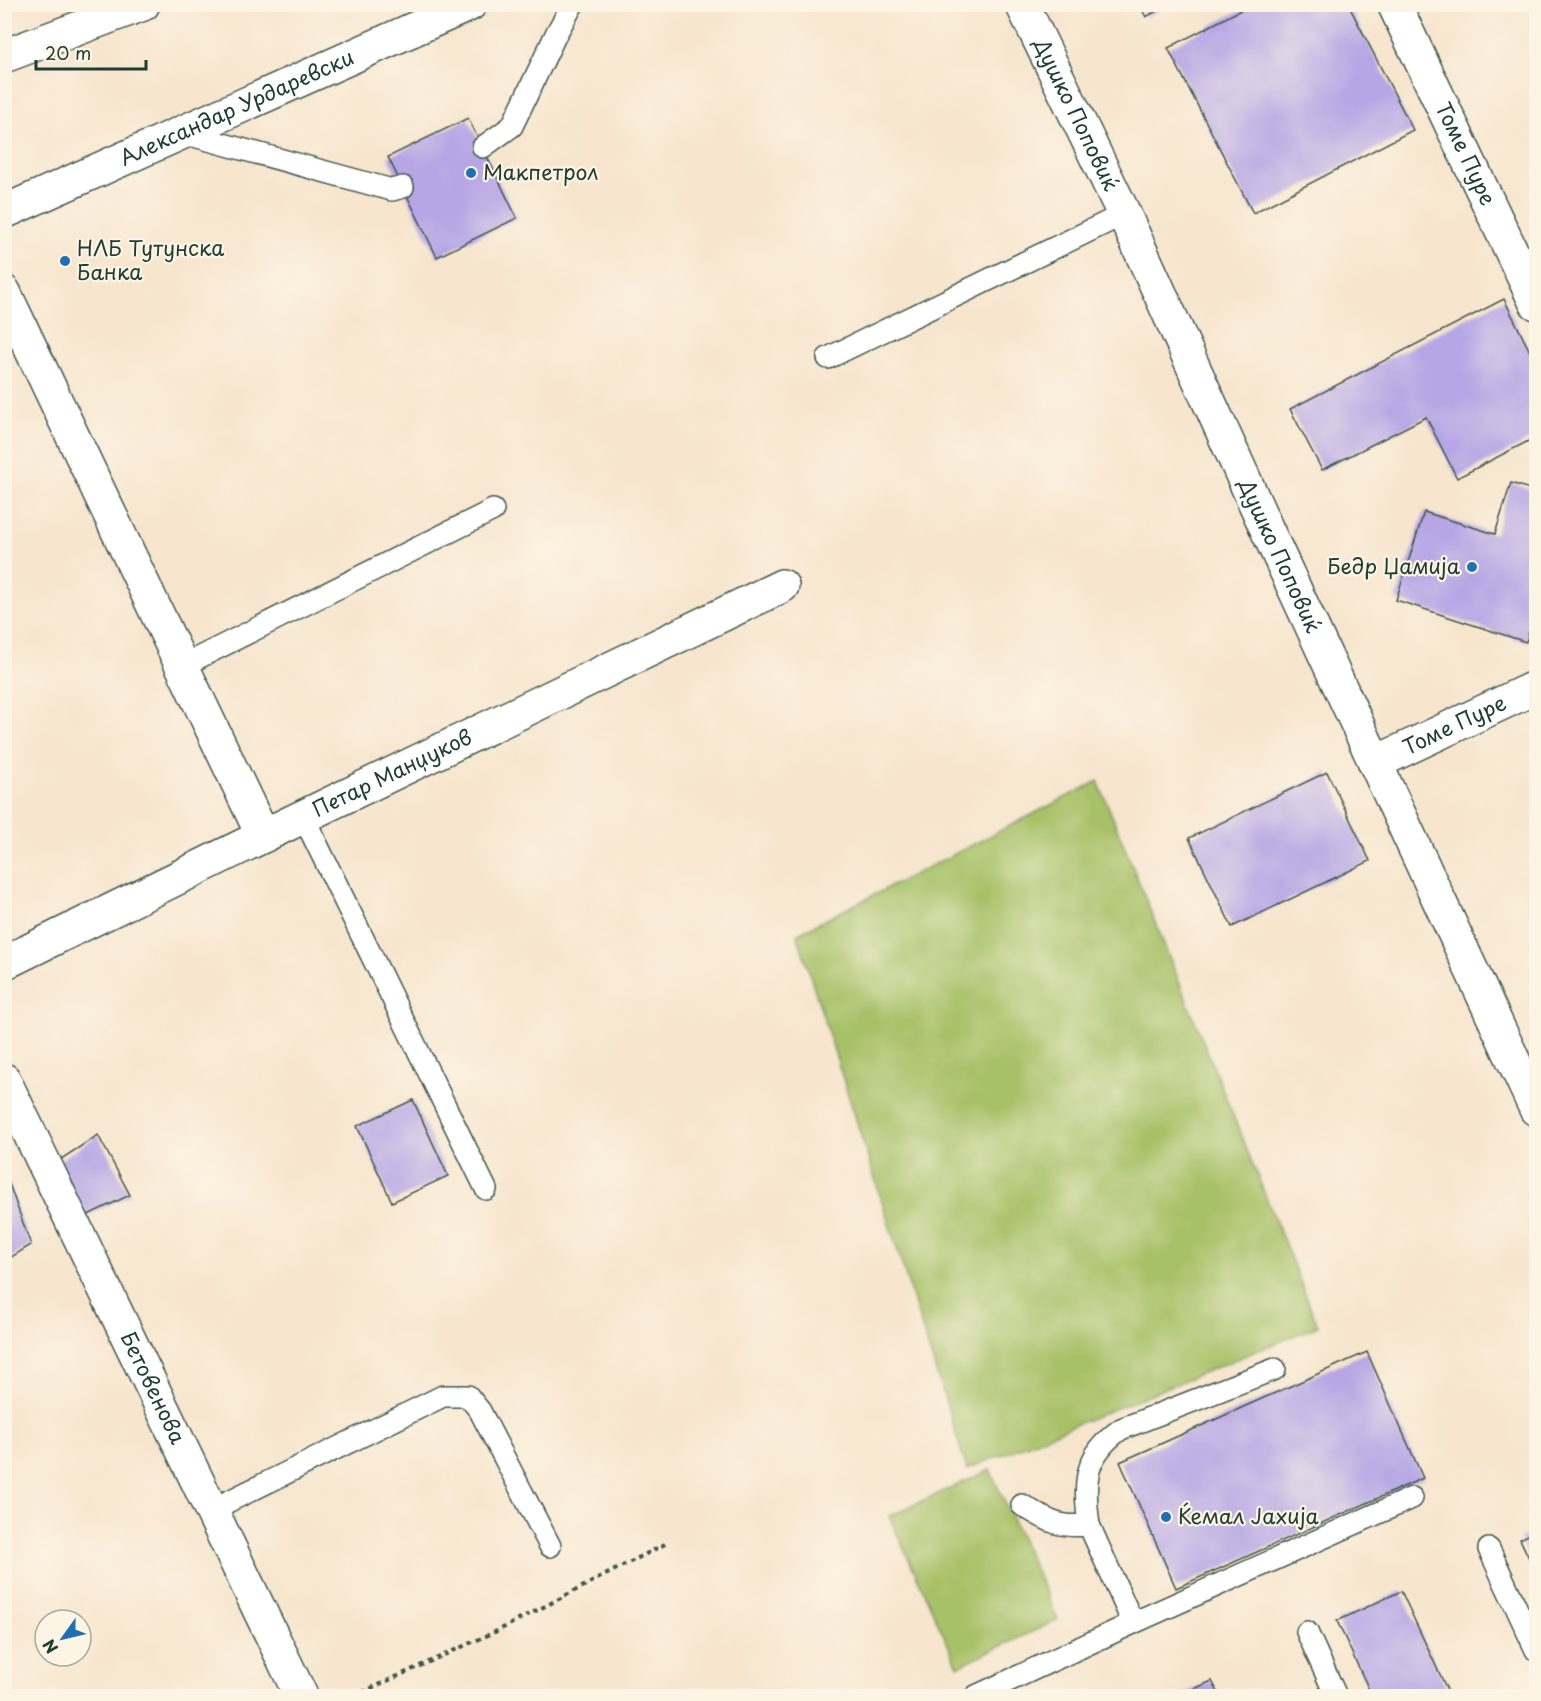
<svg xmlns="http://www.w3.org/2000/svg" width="1541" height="1701" font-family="'Playpen Sans',sans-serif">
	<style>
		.green { fill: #a7c167; stroke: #637f4e; stroke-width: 1.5 }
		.building { fill: #b6a6e5 }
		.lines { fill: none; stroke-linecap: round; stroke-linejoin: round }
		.lane-casing { stroke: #3f564b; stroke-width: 24 }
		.street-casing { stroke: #3f564b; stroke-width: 36 }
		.secondary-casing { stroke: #3f564b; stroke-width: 36 }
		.path { stroke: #3f564b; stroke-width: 4; stroke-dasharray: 4.5 4.5; stroke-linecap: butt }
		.lane { stroke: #fff; stroke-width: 21 }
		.street { stroke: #fff; stroke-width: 33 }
		.secondary { stroke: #fff; stroke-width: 33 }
		.poi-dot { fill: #1f6fb2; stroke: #fcf5e5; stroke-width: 2 }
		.labels { text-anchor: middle; stroke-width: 4.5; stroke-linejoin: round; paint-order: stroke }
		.street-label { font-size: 21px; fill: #1f3d34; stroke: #fcf5e5 }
		.poi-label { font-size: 21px; fill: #1f3d34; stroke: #fcf5e5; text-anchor: start }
	</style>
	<rect width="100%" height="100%" fill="#fcf5e5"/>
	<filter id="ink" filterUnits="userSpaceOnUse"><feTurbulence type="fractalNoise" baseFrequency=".0167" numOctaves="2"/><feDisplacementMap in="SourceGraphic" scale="12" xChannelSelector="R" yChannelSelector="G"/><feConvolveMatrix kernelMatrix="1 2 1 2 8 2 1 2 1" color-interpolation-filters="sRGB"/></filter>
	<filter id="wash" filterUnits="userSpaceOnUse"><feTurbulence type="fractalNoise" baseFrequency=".008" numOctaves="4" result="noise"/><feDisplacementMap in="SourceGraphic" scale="24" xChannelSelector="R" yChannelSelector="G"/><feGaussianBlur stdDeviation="1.35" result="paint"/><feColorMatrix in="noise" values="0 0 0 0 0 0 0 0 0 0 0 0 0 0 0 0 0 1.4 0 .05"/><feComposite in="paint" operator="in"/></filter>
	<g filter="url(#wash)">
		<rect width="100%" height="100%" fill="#f7e5cd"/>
		<g class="green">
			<path d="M1098,781l220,545 -351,143 -170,-535z"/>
			<path d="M990,1470l68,150 -100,46 -69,-150z"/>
		</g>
		<g id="blocks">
			<g class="building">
				<path d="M1139,4h30l-23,13z"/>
				<path d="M1252,4h96l65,126 -160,83 -85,-165z"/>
				<path d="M468,118l49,100 -80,39 -49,-100z"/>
				<path d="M1504,299l32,65v73l-79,41 -31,-61 -104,53 -32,-61z"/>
				<path d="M1511,483l25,8v118l-10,33 -130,-42 28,-88 71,22z"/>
				<path d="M1327,772l43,89 -138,66 -43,-89z"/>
				<path d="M413,1100l35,76 -56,26 -35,-76z"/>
				<path d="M98,1135l32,60 -46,22 -26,-56z"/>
				<path d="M8,1181l23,64 -26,16v-79z"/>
				<path d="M1367,1352l56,126 -247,110 -56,-126z"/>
				<path d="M1536,1531v42l-16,-34z"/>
				<path d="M1401,1591l49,105h-78l-35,-75z"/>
				<path d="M1212,1681l8,15h-42z"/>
			</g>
		</g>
	</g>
	<g filter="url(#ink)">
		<use href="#blocks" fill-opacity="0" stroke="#3f564b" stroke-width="1.5"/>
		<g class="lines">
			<g class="lane-casing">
				<g id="lane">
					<path d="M183,133l209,57 11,-3"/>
					<path d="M483,147l29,-21 45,-94 16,-28"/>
					<path d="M828,358l296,-144"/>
					<path d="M182,666l311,-156"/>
					<path d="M303,816l183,373"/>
					<path d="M1022,1505c26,16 35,23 67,20l44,98"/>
					<path d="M211,1510l232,-114h25l12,15 70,135"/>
					<path d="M1089,1525c-6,-42 -5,-70 32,-96l154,-60"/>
					<path d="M1489,1549l47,101"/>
					<path d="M1307,1632l29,64"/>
					<path d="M976,1696l157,-73 279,-125"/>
				</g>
			</g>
			<g class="street-casing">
				<g id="street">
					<path id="s1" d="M1022,4l102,210 145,320 267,575"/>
					<path id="s2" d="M1394,4l142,299"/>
					<path d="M4,56l139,-52"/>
					<path d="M4,292l259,544"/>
					<path id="s3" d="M1375,763l161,-76"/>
					<path id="s4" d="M4,963l259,-127 519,-250"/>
					<path id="s5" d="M4,1080l297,616"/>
				</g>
			</g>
			<g class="secondary-casing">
				<g id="secondary">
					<path id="s6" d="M4,212l466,-208"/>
				</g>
			</g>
			<path class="path" d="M354,1696l145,-66 166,-86"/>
			<use href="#lane" class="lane"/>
			<use href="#street" class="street"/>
			<use href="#secondary" class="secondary"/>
		</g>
	</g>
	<g class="poi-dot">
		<circle cx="471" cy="173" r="6"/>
		<circle cx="65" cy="261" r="6"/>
		<circle cx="1472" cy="567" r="6"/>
		<circle cx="1166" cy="1517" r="6"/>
	</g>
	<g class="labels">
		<g class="street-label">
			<text dy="7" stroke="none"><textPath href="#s6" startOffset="255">Александар Урдаревски</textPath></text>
			<text dy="7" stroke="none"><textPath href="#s1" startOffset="123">Душко Поповиќ</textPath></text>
			<text dy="7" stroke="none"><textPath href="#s2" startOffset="166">Томе Пуре</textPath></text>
			<text dy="7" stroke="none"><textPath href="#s1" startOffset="609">Душко Поповиќ</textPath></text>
			<text dy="7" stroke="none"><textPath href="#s3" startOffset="88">Томе Пуре</textPath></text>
			<text dy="7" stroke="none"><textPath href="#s4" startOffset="432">Петар Манџуков</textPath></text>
			<text dy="7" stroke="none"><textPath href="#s5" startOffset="342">Бетовенова</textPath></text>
		</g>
		<g class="poi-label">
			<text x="483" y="180">Макпетрол</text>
			<text x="77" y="256">НЛБ Тутунска<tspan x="77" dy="24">Банка</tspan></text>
			<text x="1460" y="574" text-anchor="end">Бедр Џамија</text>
			<text x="1178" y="1524">Ќемал Јахија</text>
		</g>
	</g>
	<rect width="1541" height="1701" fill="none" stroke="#fcf5e5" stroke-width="24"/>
	<g transform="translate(63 1638) rotate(236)"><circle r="28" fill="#fcf5e5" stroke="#a4ab9e" stroke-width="1.5"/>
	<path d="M0-4.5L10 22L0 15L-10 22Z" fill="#1f6fb2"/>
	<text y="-9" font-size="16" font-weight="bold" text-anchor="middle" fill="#1f3d34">N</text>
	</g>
	<path d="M36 60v9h110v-9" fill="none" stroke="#1f3d34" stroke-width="3"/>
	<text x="45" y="60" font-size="18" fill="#1f3d34" stroke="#fcf5e5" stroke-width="4.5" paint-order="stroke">20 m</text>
</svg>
